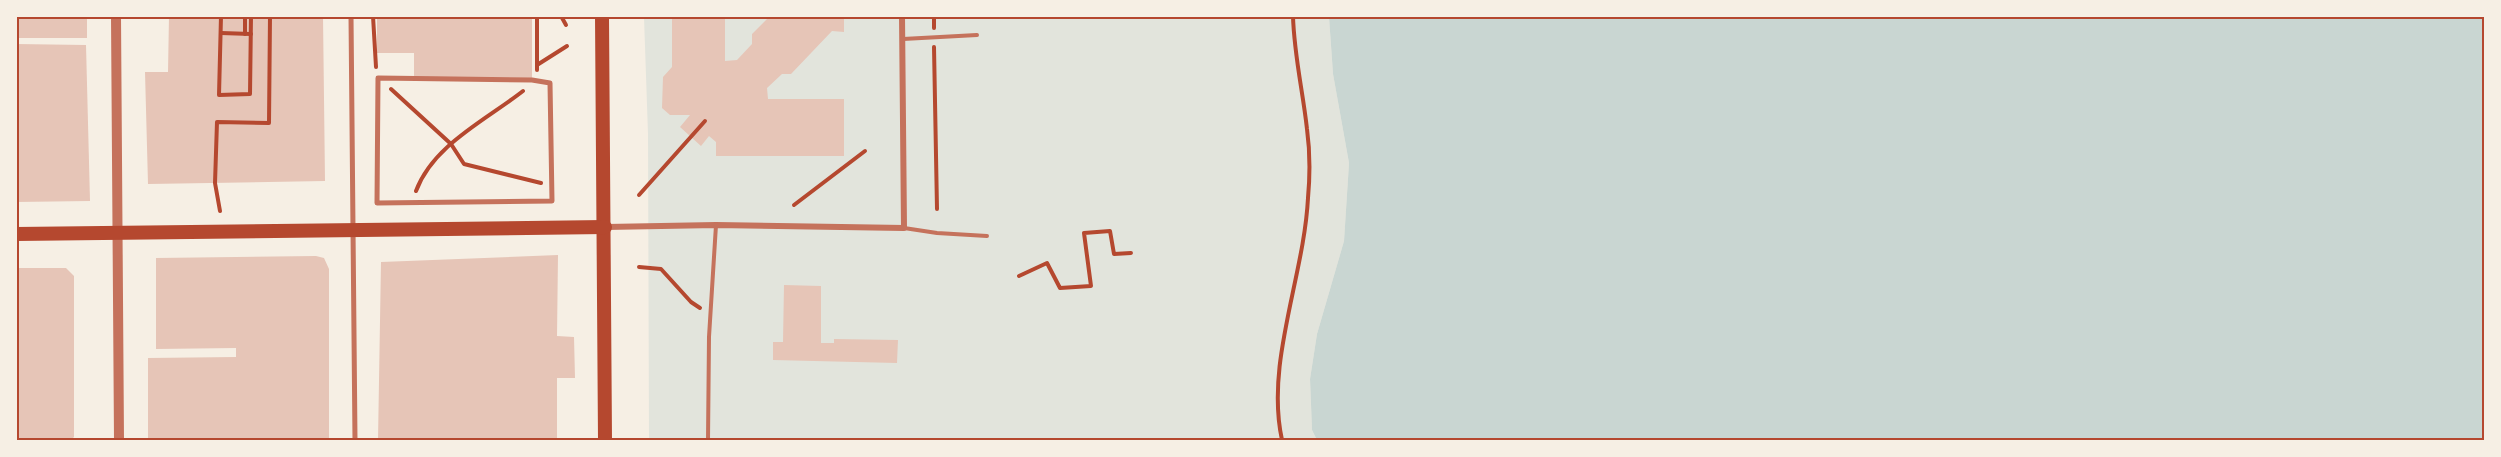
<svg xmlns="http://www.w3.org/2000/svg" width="2501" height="457" font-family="'Noto Sans',sans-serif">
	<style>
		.green { fill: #e2e4dc }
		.water { fill: #c9d6d2 }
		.building { fill: #e6c5b7 }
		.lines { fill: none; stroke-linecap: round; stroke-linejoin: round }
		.path { stroke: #b5482f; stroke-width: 4 }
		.service { stroke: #c5725c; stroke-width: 4 }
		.pedestrian { stroke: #c5725c; stroke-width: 5 }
		.minor { stroke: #c5725c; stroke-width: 6 }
		.tertiary { stroke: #c5725c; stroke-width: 10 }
		.primary { stroke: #b5482f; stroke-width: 14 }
		.neatline { fill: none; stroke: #b5482f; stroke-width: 2 }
	</style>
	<rect width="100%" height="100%" fill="#f6efe4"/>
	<path class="green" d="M644,17h685l4,57 16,89 -5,78 -27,93 -7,45 2,51 5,10h-668l-1,-306z"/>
	<path class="water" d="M1329,17h1155v423h-1167l-5,-10 -2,-51 7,-45 27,-93 5,-78 -16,-89z"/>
	<g class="building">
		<rect x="16" y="16" width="71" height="22"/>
		<path d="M169,16h154l2,165 -177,3 -3,-112h23z"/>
		<path d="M377,16h155v62h-118v-25h-37z"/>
		<path d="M672,16h53v45l12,-1 15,-16v-10l18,-18h74v16l-12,-1 -41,43h-9l-15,14 1,11h76v57h-128v-14l-7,-6 -8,10 -21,-19 10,-12h-20l-8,-7 1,-31 9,-10z"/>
		<path d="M16,44l70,1 4,156 -74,1z"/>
		<path d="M558,255l-1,81 17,1 1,41h-18v62h-179l3,-178z"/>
		<path d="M316,256l8,2 5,11v171h-181v-82l88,-1v-9l-80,1v-91z"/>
		<path d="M16,268h50l8,8v161l-3,3h-55z"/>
		<path d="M784,285l37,1v57h13v-4l64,1 -1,23 -124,-3v-18h10z"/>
	</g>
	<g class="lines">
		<g class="path">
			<path d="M221,16l-2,79 31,-1 1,-78"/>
			<path d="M373,16l3,51"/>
			<path d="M537,16v54"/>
			<path d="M561,16l5,9"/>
			<path d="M934,16v12"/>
			<path d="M221,33l30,1"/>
			<path d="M245,34v-18"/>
			<path d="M934,47l3,162"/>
			<path d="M537,65l30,-19"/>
			<path d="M391,89l60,55 13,20 77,19"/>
			<path d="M416,191c17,-46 70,-71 107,-100"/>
			<path d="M639,195l66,-74"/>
			<path d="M794,205l71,-54"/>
			<path d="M220,211l-5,-28 2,-61 52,1 1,-107"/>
			<path d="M639,267l22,2 30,33 9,6"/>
			<path d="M1019,276l28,-13 13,25 31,-2 -7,-53 26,-2 4,23 17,-1"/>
			<path d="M1282,440c-17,-77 22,-163 26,-242 2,-22 2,-47 -1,-69 -4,-37 -13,-74 -14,-113"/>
		</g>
		<g class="service">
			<path d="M903,39l74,-4"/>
			<path d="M904,228l33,5 50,3"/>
			<path d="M708,440l1,-103 7,-112"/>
		</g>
		<g class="pedestrian">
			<path d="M351,16l4,424"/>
			<path d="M378,78l154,2 18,3 2,118 -175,2z"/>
		</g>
		<path class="minor" d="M606,227l110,-2 188,3 -2,-212"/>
		<path class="tertiary" d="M116,16l3,424"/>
		<g class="primary">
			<path d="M602,16l3,424"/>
			<path d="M16,234l589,-7"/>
		</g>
	</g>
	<rect width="2501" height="457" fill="none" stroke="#f6efe4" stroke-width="36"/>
	<rect x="18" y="18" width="2465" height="421" class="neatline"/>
</svg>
